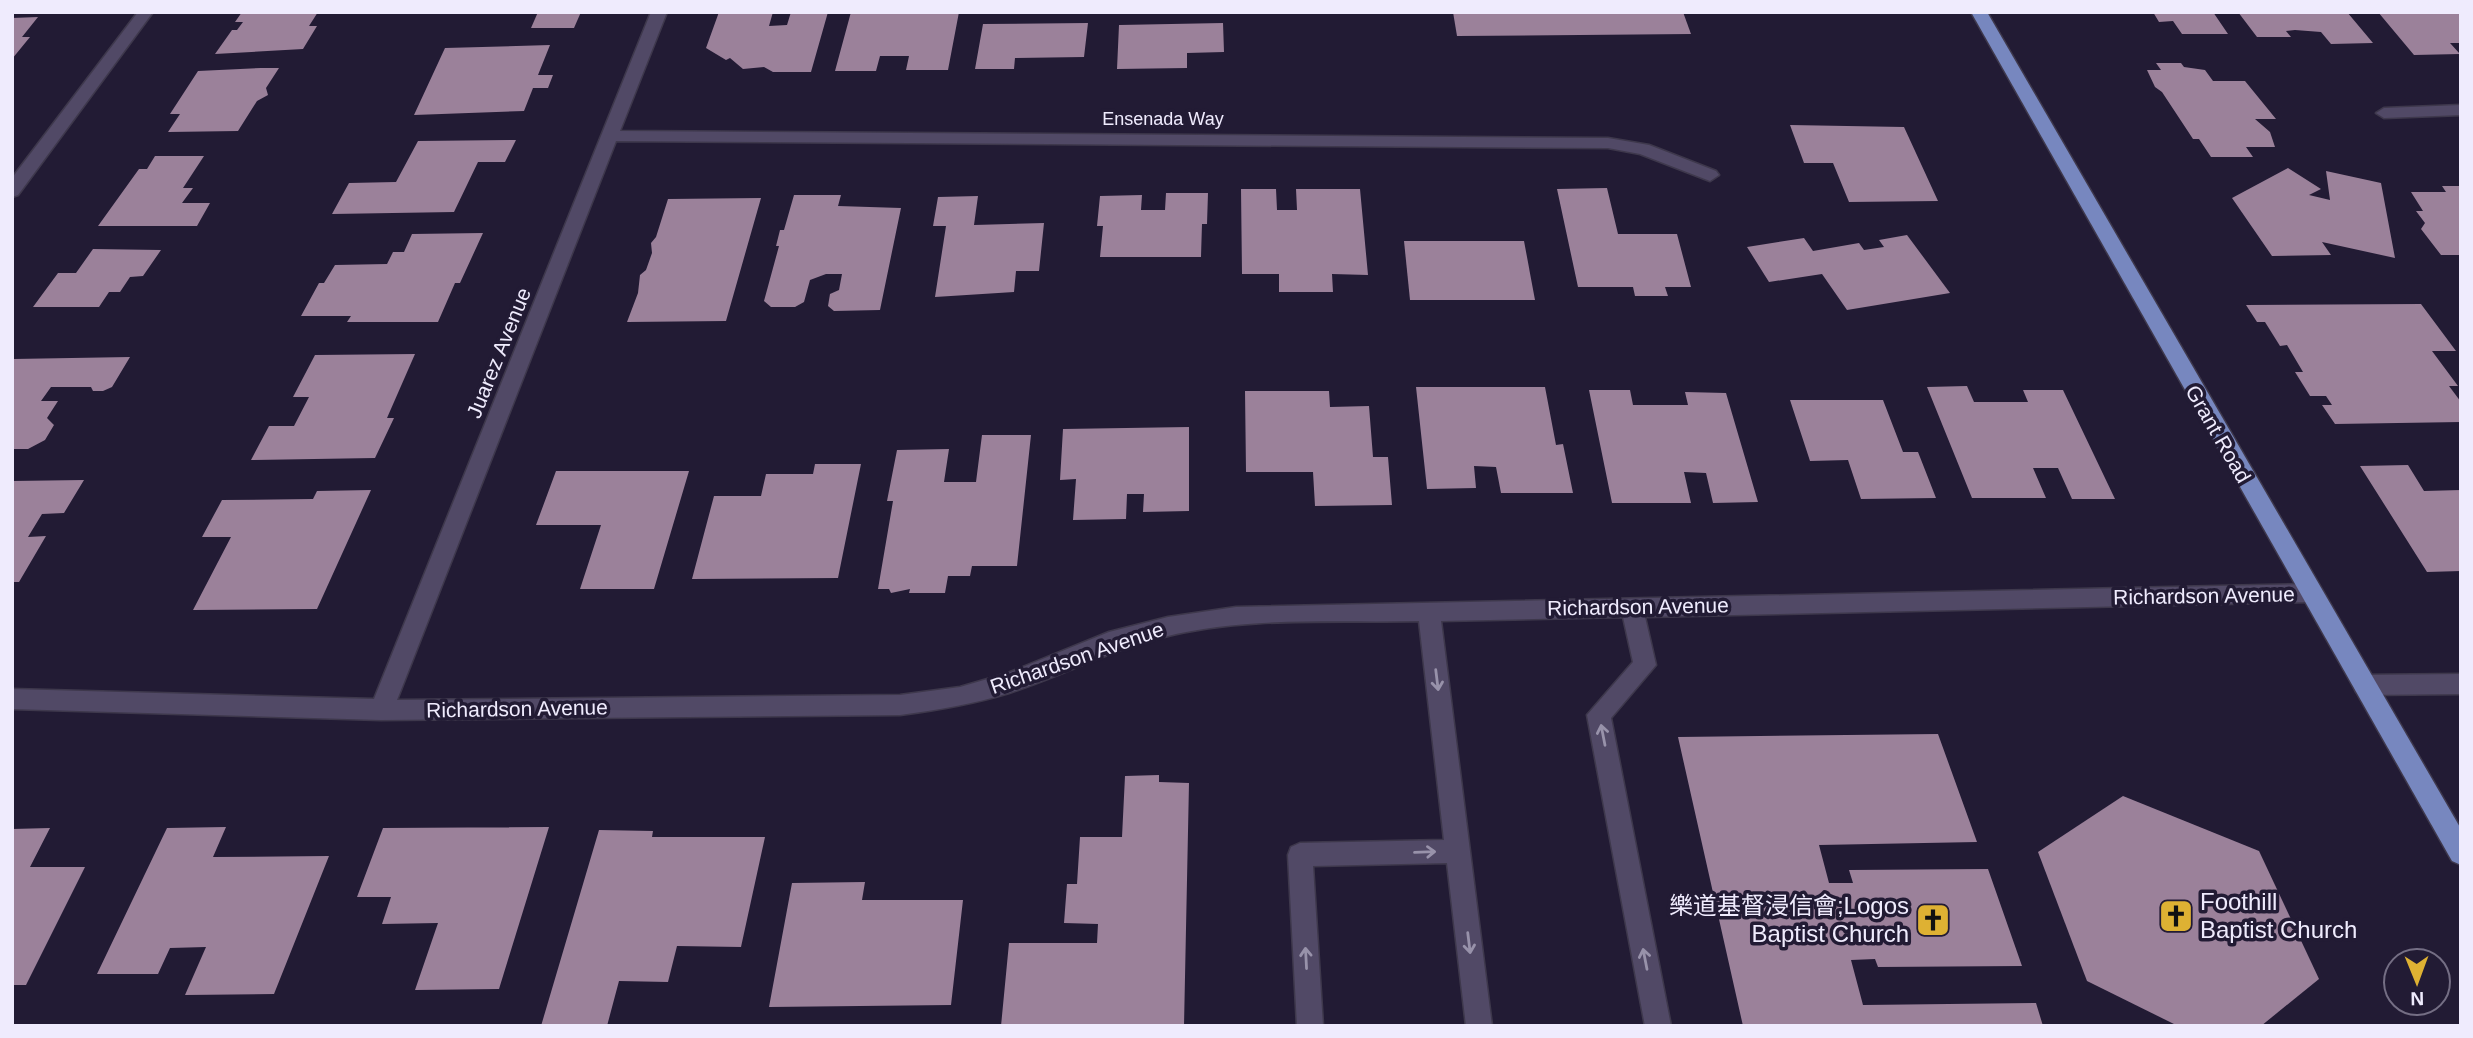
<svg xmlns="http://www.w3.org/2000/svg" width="2473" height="1038" font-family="Arial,'Noto Sans SC',sans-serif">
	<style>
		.building { fill: #9b819a }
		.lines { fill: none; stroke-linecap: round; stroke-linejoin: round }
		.minor-casing { stroke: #3e384c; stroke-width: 3 }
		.major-casing { stroke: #3e384c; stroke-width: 3 }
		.minor { fill: #514966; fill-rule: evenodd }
		.major { fill: #7787bf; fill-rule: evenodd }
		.oneway { stroke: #9892aa }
		.labels { text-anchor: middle; stroke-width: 7; stroke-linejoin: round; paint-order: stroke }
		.far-street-label { font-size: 18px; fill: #efebfd; stroke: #221b34 }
		.street-label { font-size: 21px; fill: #efebfd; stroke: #221b34 }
		.near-poi-label { font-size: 24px; fill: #efebfd; stroke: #221b34; text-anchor: start }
	</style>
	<rect width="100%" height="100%" fill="#221b34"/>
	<g class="building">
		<path d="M242,12h76l-9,14h8l-14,23 -88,5 17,-24h5l6,-8h-8z"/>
		<path d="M538,12h43l-7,16h-43z"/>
		<path d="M719,12h54l-4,14 18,-1 4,-13h37l-17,60h-38l-9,-5 -21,2 -13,-11 -4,2 -20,-12z"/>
		<path d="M851,12h108l-11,58h-42l3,-14h-29l-4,15h-41z"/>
		<path d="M1453,12h230l8,22 -234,2z"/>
		<path d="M2153,12h60l15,22h-46l-9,-13 -14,1z"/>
		<path d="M2238,12h109l26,31 -42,1 -10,-12 -26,-2 -9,1 5,6h-34z"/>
		<path d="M2378,12h83v31h-11l10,11 -46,1z"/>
		<path d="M38,17l-16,20h8l-18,22v-41z"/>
		<path d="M1088,23l-4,34 -69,1 -1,11h-39l8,-45z"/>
		<path d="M1223,23l1,29 -37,1v15l-70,1 2,-44z"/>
		<path d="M550,45l-12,30h15l-5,13h-15l-9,23 -110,4 31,-67z"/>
		<path d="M2156,63h25l3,4 21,3 8,11h32l31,38h-21l15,13 5,15h-29l7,10h-42l-12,-18h-6l-31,-47 -7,-5 -8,-17h14z"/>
		<path d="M261,68h18l-13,20 2,7 -11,6 -19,30 -70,1 12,-18h-10l28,-43z"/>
		<path d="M1790,125l114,2 34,74 -89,1 -16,-39h-29z"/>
		<path d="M516,140l-11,22h-27l-24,50 -122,2 17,-31 47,-1 22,-41z"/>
		<path d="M155,156h49l-21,32h10l-11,15h28l-13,23h-99l41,-57h8z"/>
		<path d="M2288,168l33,21 -12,6 21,5 -4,-29 55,12 14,75 -73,-16 9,13 -59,1 -40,-58z"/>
		<path d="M2442,186h19v69h-20l-20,-26 4,-6 -9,-12h7l-12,-19h35z"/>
		<path d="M1607,188l11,46h59l14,53h-26l3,9h-33l-2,-9h-55l-21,-98z"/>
		<path d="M1241,189h35l1,21h20l-1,-21h64l8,86 -36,-1 1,18h-54v-18h-37z"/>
		<path d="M1166,193h42l-1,31h-5l-1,33h-101l3,-31h-6l3,-30 42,-1 -1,15h24z"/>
		<path d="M794,195h47l-3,11 63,2 -21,102 -46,1 -6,-5 2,-12 9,-4 3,-16h-16l-16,6 -6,22 -9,5h-24l-7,-6 15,-55h-3l4,-16h4z"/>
		<path d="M978,196l-4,29 70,-2 -5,48h-23l-2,21 -79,5 11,-71h-13l5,-29z"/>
		<path d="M761,198l-35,123 -99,1 11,-29 2,-18 6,-5 6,-17 -1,-10 5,-6 12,-38z"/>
		<path d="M483,233l-23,50h-5l-17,39h-91l4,-6h-50l18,-33h5l11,-18 52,-1 6,-12h11l8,-18z"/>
		<path d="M1907,235l43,58 -103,17 -25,-36 -53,8 -22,-35 57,-9 9,13 46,-8 5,7 20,-3 -5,-7z"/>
		<path d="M1404,241h120l11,59h-125z"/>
		<path d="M93,249l68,1 -18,26 -13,1 -10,15h-11l-10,15h-66l25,-34h18z"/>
		<path d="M2421,304l35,47h-24l26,35h-9l12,16v20l-126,2 -13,-19h10l-6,-9h-16l-15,-24h8l-16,-27 -7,1 -15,-24h-8l-11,-17z"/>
		<path d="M415,354l-28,64h7l-19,40 -124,2 18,-34h25l15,-29h-16l22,-42z"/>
		<path d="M130,357l-18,30 -9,4h-10l-2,-4h-40l-10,14h17l-11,17 7,7 -9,15 -17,9h-16l1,-90z"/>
		<path d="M1967,386l7,16h54l-5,-12h40l52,109h-43l-14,-31h-25l13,30h-74l-45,-111z"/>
		<path d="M1416,387h129l11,58 7,-1 10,49h-72l-5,-26 -22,-1 2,22 -49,1z"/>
		<path d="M1589,390h41l3,15h55l-3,-13 41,1 32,109 -45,1 -7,-30 -22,-1 7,31h-79z"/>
		<path d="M1245,391h84l1,16 39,-1 4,51h15l4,48 -77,1 -2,-34h-67z"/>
		<path d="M1790,400h93l20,52h15l18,46 -75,1 -13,-39 -38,1z"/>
		<path d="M1189,427v84l-46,1 1,-18h-17l-1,25 -53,1 3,-41 -16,1 3,-51z"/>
		<path d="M982,435h49l-14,131h-45l-2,10h-22l-3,17h-36l1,-4 -19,4 -2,-4h-11l15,-88h-6l10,-51 52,-1 -5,33h32z"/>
		<path d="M815,464h46l-23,114 -146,1 22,-83h47l5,-22h47z"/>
		<path d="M2408,465l16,26 37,-1v81l-34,1 -67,-106z"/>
		<path d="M556,471h133l-35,118h-74l21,-64h-65z"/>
		<path d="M84,480l-20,33 -22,1 -14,23 18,-1 -27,46h-7v-101z"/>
		<path d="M371,490l-54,119 -124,1 38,-73h-29l20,-37 91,-1 4,-8z"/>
		<path d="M1938,734l39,108 -158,3 10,38h24l-4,-13 139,-1 34,97 -144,1 -3,-8 -24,1 12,45 173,-2 7,23h-300l-65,-289z"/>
		<path d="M1159,775v7l30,1 -5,243h-183l8,-83h88l1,-19 -34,-1 3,-39h10l3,-47h42l3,-61z"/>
		<path d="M2123,796l136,55 60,128 -58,47h-83l-91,-45 -49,-129z"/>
		<path d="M226,827l-13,30 116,-1 -55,138 -89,1 21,-48 -36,1 -12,26h-61l70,-146z"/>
		<path d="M549,827l-50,162 -84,1 23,-67 -56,1 9,-27h-34l26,-69z"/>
		<path d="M50,828l-20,39h55l-59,118h-14v-156z"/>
		<path d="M599,830l54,1 -1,6h113l-24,110 -64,-1 -9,36 -49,-1 -12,45h-66z"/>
		<path d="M865,882l-3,18h101l-12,105 -182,2 23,-124z"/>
	</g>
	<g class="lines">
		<g class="minor-casing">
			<g id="minor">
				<path d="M138,12h15l-135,183 -6,2v-19z"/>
				<path d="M651,12h16l-47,119 988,7 41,7 67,26 3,4 -9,6 -70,-27 -32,-6 -992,-7 -219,559 503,-5 60,-8 48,-14 101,-41 59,-15 68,-10 1074,-23 8,3 3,6 -3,6 -8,3 -665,15 11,48 -45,53 60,308h-26l-58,-311 46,-53 -10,-45 -182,4 51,405h-26l-19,-163 -134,3 10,160h-26l-9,-171 3,-8 9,-4 144,-3 -25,-219c-83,2 -174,-5 -255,16 -54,13 -102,39 -155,56 -36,11 -71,17 -109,22l-519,5 -369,-11v-20l362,10z"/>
				<path d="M2461,105v10l-77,3 -8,-5 8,-5z"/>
				<path d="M2461,674v20l-97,1 -8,-3 -3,-7 3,-7 8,-3z"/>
			</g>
		</g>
		<g class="major-casing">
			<path id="major" d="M1971,12h16l474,817v36l-9,-4z"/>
		</g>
		<use href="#minor" class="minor"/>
		<use href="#major" class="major"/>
	</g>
	<defs><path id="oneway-shaft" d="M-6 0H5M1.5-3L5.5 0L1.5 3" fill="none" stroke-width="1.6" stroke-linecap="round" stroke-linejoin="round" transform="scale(1.75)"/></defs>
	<g class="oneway">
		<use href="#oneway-shaft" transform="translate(1437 680) rotate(83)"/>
		<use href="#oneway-shaft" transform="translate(1603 735) rotate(-101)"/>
		<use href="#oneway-shaft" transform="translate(1425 852) rotate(-2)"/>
		<use href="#oneway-shaft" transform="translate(1469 943) rotate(83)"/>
		<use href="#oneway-shaft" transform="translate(1306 958) rotate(-93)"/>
		<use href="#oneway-shaft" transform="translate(1645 959) rotate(-101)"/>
	</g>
	<defs>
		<g id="church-square" transform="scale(1.75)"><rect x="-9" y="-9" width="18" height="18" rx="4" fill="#deb133" stroke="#221b34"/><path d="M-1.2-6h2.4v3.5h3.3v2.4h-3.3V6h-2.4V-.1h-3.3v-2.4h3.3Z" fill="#111"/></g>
	</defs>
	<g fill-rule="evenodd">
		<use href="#church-square" x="2176" y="916"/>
		<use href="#church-square" x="1933" y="920"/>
	</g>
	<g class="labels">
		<g class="far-street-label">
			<text x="1163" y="125">Ensenada Way</text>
		</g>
		<g class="street-label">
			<text transform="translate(499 353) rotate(-68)" y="7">Juarez Avenue</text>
			<text transform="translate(2218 434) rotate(60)" y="7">Grant Road</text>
			<text transform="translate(2204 596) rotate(-1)" y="7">Richardson Avenue</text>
			<text transform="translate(1638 607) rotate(-1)" y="7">Richardson Avenue</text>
			<text transform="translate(1077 658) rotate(-19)" y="7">Richardson Avenue</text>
			<text transform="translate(517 709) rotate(-1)" y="7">Richardson Avenue</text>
		</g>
		<g class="near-poi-label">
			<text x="2200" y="910">Foothill<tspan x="2200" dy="28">Baptist Church</tspan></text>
			<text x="1909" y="914" text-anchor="end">樂道基督浸信會;Logos<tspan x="1909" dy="28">Baptist Church</tspan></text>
		</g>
	</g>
	<rect width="2473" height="1038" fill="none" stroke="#efebfd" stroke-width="28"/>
	<g transform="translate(2417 982) rotate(179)"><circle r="33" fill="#221b34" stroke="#746e84" stroke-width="2"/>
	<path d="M0-5L12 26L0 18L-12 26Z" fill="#deb133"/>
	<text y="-10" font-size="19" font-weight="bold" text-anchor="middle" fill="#efebfd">N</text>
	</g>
</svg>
